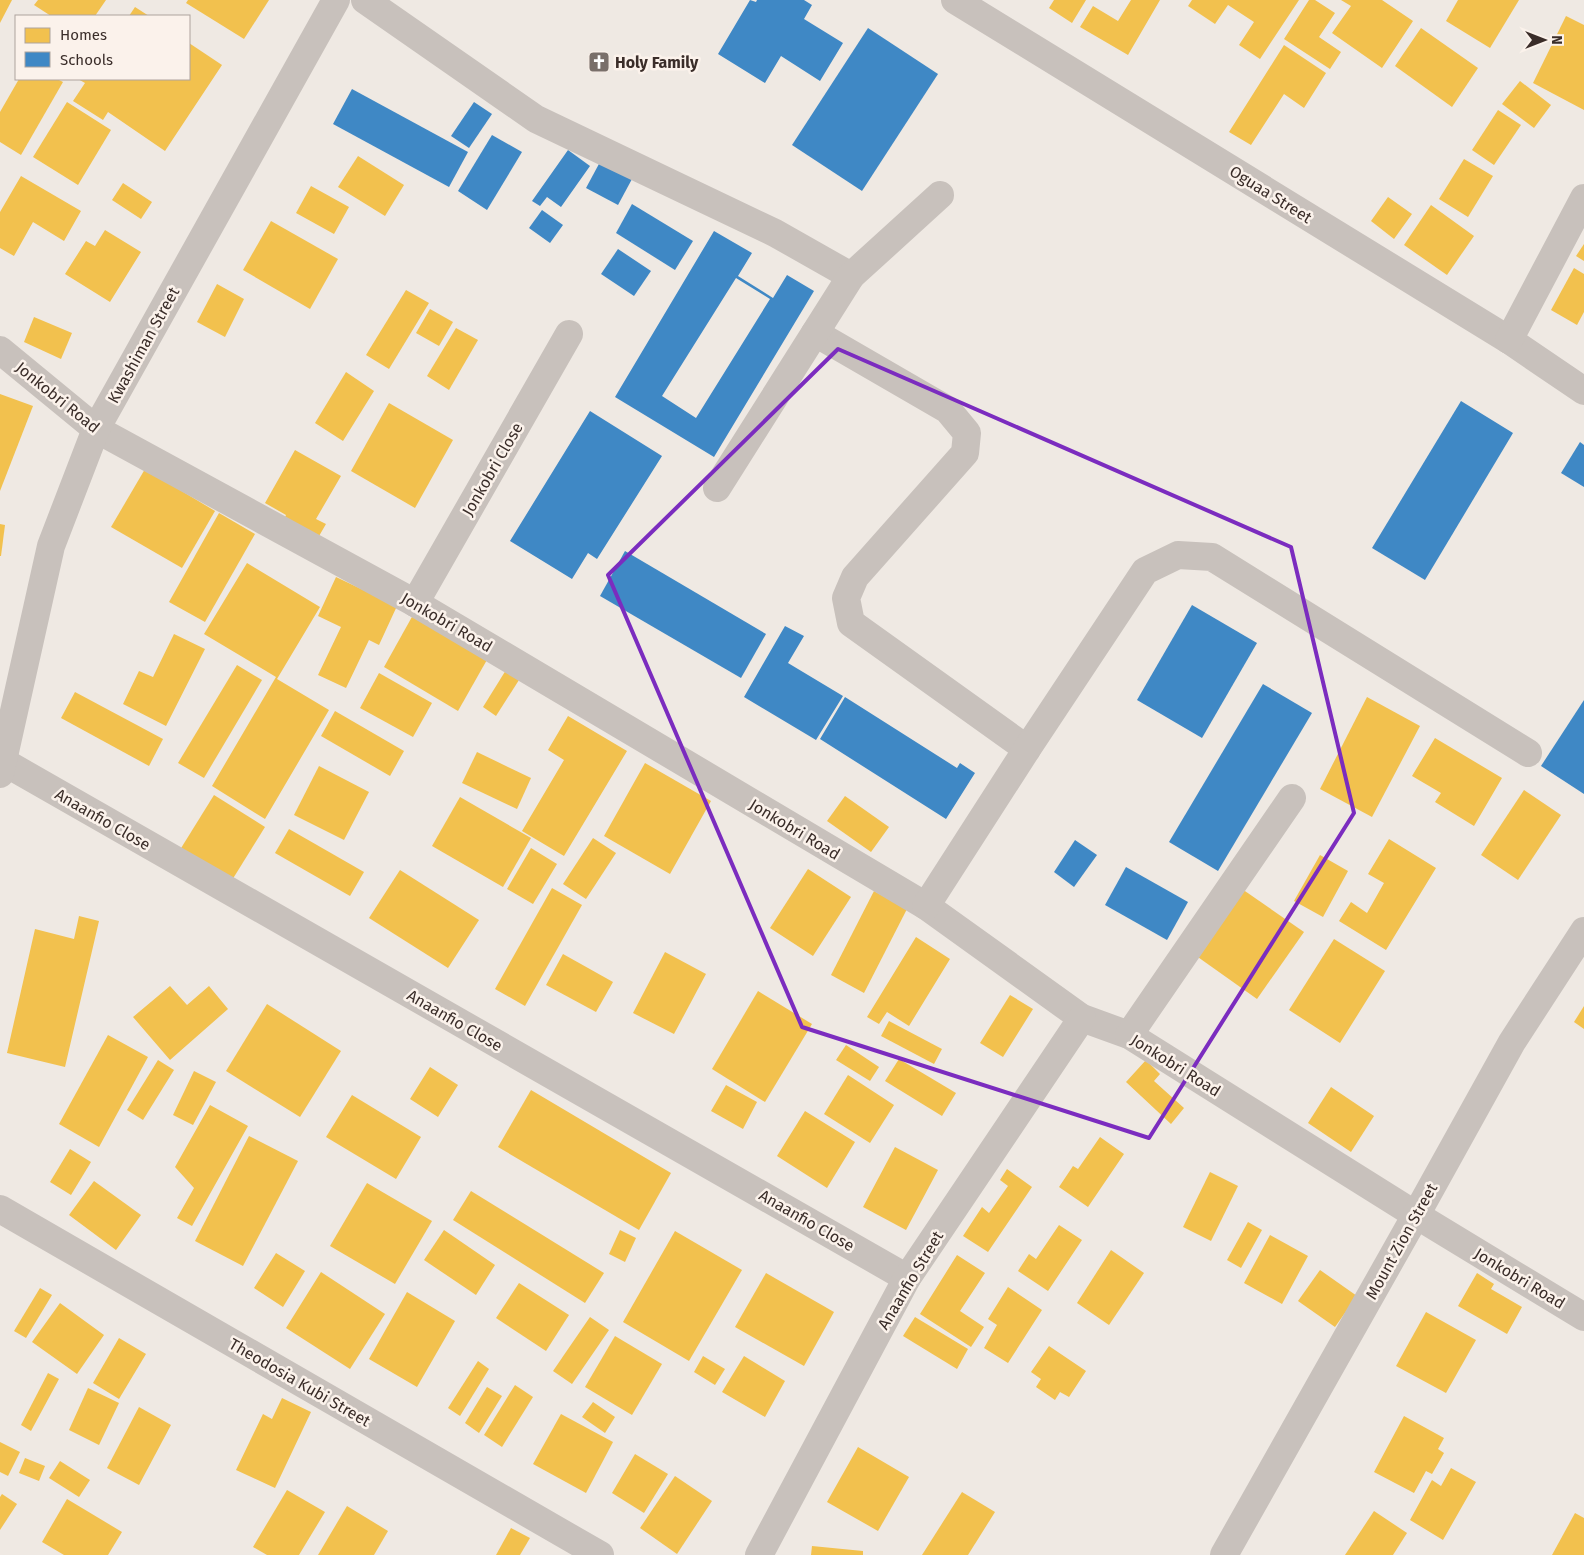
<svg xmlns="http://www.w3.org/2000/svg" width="1584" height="1555" font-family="'Fira Sans',sans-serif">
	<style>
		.homes { fill: #f2c14e }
		.schools { fill: #3f88c5; fill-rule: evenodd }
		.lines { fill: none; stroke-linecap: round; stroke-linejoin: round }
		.minor { stroke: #c8c1bc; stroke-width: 28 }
		.marked { fill: none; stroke: #7b2cbf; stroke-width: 4; stroke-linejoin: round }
		.labels { text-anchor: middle; stroke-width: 5; stroke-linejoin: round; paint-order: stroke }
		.poi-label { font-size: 16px; font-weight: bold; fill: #3a2d29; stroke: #fbf2eb; text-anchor: start }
		.street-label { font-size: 16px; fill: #3a2d29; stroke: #fbf2eb }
	</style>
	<rect width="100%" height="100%" fill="#efe9e3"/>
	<g class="homes">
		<path d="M0,0h12l-12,23z"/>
		<path d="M38,0h68l-11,16h-44l-17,-11z"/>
		<path d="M188,0h81l-25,39 -58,-36z"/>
		<path d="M1054,0h32l-14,23 -23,-15z"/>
		<path d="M1131,0h29l-32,55 -48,-28 13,-21 25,15z"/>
		<path d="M1192,0h107l-39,59 -21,-14 15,-23 -26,-17 -13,19 -27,-18z"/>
		<path d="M1309,0h6l20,13 -16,24 22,15 -11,17 -46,-30z"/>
		<path d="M1341,0h41l31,21 -31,47 -50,-35 19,-27z"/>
		<path d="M1458,0h61l-29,48 -44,-27z"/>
		<path d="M135,7l14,9h-20z"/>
		<path d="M1566,16l18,9v85l-51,-27z"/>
		<path d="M1421,28l57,40 -26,39 -57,-41z"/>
		<path d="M189,43l33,22 -57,86 -57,-39 -5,8 -30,-19 12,-18 -7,-4h111z"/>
		<path d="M1284,45l42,28 -22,35 -20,-14 -33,51 -22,-13z"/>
		<path d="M19,79h38l6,3 -42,73 -21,-13v-30z"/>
		<path d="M1520,81l31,24 -17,23 -32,-24z"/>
		<path d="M67,102l44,28 -33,55 -45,-28z"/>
		<path d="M1498,110l23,15 -27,40 -22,-15z"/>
		<path d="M358,156l46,29 -19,31 -47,-29z"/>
		<path d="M1464,159l29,17 -25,41 -29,-18z"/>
		<path d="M21,176l60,35 -17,30 -31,-19 -19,34 -14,-8v-36z"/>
		<path d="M123,183l29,19 -11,17 -29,-19z"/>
		<path d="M311,186l38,21 -15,27 -38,-21z"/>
		<path d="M1388,197l24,17 -18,25 -23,-18z"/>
		<path d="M1431,205l43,31 -27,39 -43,-30z"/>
		<path d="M271,221l67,38 -28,50 -67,-39z"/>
		<path d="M105,230l36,22 -31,50 -45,-28 21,-33 9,5z"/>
		<path d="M1584,244v17l-8,-5z"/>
		<path d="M1574,268l10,6v38l-7,13 -26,-15z"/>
		<path d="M217,284l27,15 -19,38 -28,-15z"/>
		<path d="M406,290l23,13 -40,66 -23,-14z"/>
		<path d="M430,309l23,13 -14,24 -23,-13z"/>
		<path d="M34,317l38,16 -11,26 -37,-17z"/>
		<path d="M456,328l22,12 -29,50 -22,-14z"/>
		<path d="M346,372l28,19 -31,50 -28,-18z"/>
		<path d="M0,394l33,12 -33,85z"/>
		<path d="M389,403l64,37 -38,68 -64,-37z"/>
		<path d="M295,450l46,26 -25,43 10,5 -11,19 -33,-19 4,-9 -21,-12z"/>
		<path d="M145,469l70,42 -33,57 -71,-41z"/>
		<path d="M219,513l36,21 -50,88 -36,-20z"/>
		<path d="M0,524l5,1 -4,31h-1z"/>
		<path d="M247,563l73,44 -43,72 52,31 -64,109 -53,-33 64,-109 -72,-43z"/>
		<path d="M336,577l61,29 -18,39 -10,-5 -23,48 -28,-13 23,-48 -23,-11z"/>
		<path d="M413,615l75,43 -30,53 -74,-44z"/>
		<path d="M174,634l31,15 -39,77 -43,-22 16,-33 14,6z"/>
		<path d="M237,665l25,15 -58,98 -26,-15z"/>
		<path d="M506,670l13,10 -23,36 -13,-9z"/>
		<path d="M379,673l53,30 -19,34 -53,-29z"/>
		<path d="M75,692l88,47 -14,27 -88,-48z"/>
		<path d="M1367,697l53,29 -48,91 -52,-28z"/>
		<path d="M335,711l69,40 -14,25 -69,-40z"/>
		<path d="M568,716l59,35 -63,105 -42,-25 42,-71 -16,-10z"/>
		<path d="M1435,738l67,40 -28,48 -39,-24 6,-9 -29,-17z"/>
		<path d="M477,752l54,26 -14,31 -55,-26z"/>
		<path d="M645,763l66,38 -41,73 -66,-38z"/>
		<path d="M319,766l50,26 -25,48 -50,-25z"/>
		<path d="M1524,790l37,25 -43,65 -37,-25z"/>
		<path d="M214,795l51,32 -36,58 -51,-32z"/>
		<path d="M845,796l44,31 -18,25 -44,-31z"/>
		<path d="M460,797l71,41 -28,49 -71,-41z"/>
		<path d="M289,829l75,43 -14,24 -75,-43z"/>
		<path d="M593,838l23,15 -30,46 -23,-15z"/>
		<path d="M1389,839l47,29 -50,82 -47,-29 12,-19 16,11 17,-30 -16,-9z"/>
		<path d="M531,848l26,16 -24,40 -26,-15z"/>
		<path d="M1320,855l28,16 -25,46 -29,-16z"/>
		<path d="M808,869l43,28 -38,59 -43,-28z"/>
		<path d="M400,870l79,50 -31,48 -79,-50z"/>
		<path d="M552,888l30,17 -57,101 -30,-17z"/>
		<path d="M1242,889l62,43 -47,67 -62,-44z"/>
		<path d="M874,891l33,18 -43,84 -33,-18z"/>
		<path d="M79,916l20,5 -34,146 -58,-14 28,-124 39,10z"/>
		<path d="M916,937l34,22 -41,67 -22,-14 -8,12 -12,-7z"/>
		<path d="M1334,939l51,32 -45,72 -51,-33z"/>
		<path d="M665,952l41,22 -32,60 -41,-21z"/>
		<path d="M563,954l50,28 -17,30 -50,-27z"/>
		<path d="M170,986l17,19 22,-19 19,23 -58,51 -37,-43z"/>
		<path d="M758,991l54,33 -47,78 -53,-33z"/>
		<path d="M1010,995l23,14 -30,48 -23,-14z"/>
		<path d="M267,1004l74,47 -41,66 -74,-46z"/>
		<path d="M1584,1006v23l-10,-7z"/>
		<path d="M889,1021l53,28 -8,15 -53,-28z"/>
		<path d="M108,1035l40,22 -49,90 -40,-23z"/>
		<path d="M846,1045l33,22 -9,14 -34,-21z"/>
		<path d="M899,1059l57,34 -14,23 -57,-35z"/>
		<path d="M158,1060l16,10 -31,50 -16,-10z"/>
		<path d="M1146,1060l14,14 -6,7 30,27 -13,16 -45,-42z"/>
		<path d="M430,1067l28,18 -20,32 -28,-18z"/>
		<path d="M194,1071l22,11 -23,43 -20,-10z"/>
		<path d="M848,1075l46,30 -24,38 -46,-29z"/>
		<path d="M726,1085l31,17 -14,27 -32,-18z"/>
		<path d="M1331,1087l43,29 -23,36 -43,-29z"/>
		<path d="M531,1090l140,83 -32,57 -141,-83z"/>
		<path d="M352,1095l69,42 -25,42 -70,-42z"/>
		<path d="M210,1105l38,21 -56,100 -15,-8 17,-30 -19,-21z"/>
		<path d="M805,1111l50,31 -28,46 -50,-32z"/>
		<path d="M249,1136l49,25 -55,105 -48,-25z"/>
		<path d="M1100,1137l24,17 -36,53 -29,-20 14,-21 5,3z"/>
		<path d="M895,1147l43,23 -32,60 -43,-23z"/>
		<path d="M70,1149l21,13 -20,33 -21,-13z"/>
		<path d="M1007,1169l25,18 -44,65 -25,-16 19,-29 7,6 19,-27 -8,-6z"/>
		<path d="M1210,1172l28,14 -27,55 -28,-14z"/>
		<path d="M94,1181l47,34 -25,35 -47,-35z"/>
		<path d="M367,1183l65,38 -37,63 -65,-38z"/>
		<path d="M471,1191l133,82 -19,30 -132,-83z"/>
		<path d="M1248,1222l14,8 -21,38 -14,-8z"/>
		<path d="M1059,1225l23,15 -34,51 -30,-20 11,-17 7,5z"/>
		<path d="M444,1230l51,35 -19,30 -52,-35z"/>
		<path d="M620,1230l16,8 -11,24 -16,-8z"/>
		<path d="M675,1231l67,39 -53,91 -66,-39z"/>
		<path d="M1270,1235l38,21 -26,48 -38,-21z"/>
		<path d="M1111,1250l33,23 -35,52 -32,-22z"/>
		<path d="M276,1253l29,18 -22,36 -29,-19z"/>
		<path d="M957,1255l28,18 -25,38 24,16 -13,20 -51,-33z"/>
		<path d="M1320,1270l37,26 -22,31 -37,-26z"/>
		<path d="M321,1272l64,42 -35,55 -64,-41z"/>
		<path d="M766,1273l68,39 -30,54 -69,-39z"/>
		<path d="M1477,1273l17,11 -3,5 31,18 -15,27 -49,-28z"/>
		<path d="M519,1283l50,32 -23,36 -50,-33z"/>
		<path d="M1008,1287l34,23 -34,53 -24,-15 13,-23 -9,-6z"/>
		<path d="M40,1288l12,7 -26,43 -12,-7z"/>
		<path d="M407,1292l48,29 -38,66 -48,-28z"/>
		<path d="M60,1303l44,32 -27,39 -45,-32z"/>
		<path d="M1426,1312l50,28 -30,53 -50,-27z"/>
		<path d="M590,1317l19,13 -37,54 -19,-13z"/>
		<path d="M915,1317l53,32 -11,20 -54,-33z"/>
		<path d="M615,1336l47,28 -30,51 -47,-28z"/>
		<path d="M119,1338l27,16 -27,45 -26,-16z"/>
		<path d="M1049,1346l37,25 -17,26 -9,-5 -5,8 -19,-13 5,-8 -10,-7z"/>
		<path d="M703,1356l22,13 -10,16 -21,-13z"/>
		<path d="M744,1356l41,25 -20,36 -43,-25z"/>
		<path d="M478,1361l11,8 -29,47 -12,-8z"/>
		<path d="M48,1373l11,6 -28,52 -10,-6z"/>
		<path d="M515,1385l18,12 -31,50 -18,-12z"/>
		<path d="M487,1387l15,9 -23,37 -14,-10z"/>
		<path d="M88,1388l31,15 -20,42 -30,-15z"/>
		<path d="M282,1398l29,14 -36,76 -39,-18 27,-56 9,5z"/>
		<path d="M593,1402l22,15 -10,16 -23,-16z"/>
		<path d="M139,1407l32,18 -32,60 -32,-17z"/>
		<path d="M561,1414l52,28 -27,51 -53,-29z"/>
		<path d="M1404,1416l40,22 -6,11 6,4 -12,21 -6,-3 -12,22 -40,-21z"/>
		<path d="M0,1442l20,10 -12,24 -8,-4z"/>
		<path d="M858,1447l51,30 -31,54 -51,-29z"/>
		<path d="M635,1454l33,20 -24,39 -32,-20z"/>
		<path d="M25,1458l20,8 -6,15 -20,-8z"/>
		<path d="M60,1461l30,19 -11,17 -30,-19z"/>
		<path d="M1451,1468l25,14 -33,58 -33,-20 22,-40 9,6z"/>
		<path d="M675,1476l37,25 -35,53 -37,-26z"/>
		<path d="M287,1490l38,22 -26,43h-32l-14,-8z"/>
		<path d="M962,1492l33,20 -27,43h-46z"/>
		<path d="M2,1494l15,10 -17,26v-33z"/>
		<path d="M67,1499l55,33 -14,23h-44l-22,-13z"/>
		<path d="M347,1506l41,25 -14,24h-56z"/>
		<path d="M1374,1511l33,22 -14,22h-48z"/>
		<path d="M1575,1513l9,5v37h-32z"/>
		<path d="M511,1528l19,10 -10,17h-24z"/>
		<path d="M812,1546l51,5v4h-52z"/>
	</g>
	<g class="schools">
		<path d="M750,0l6,2 1,-2h47l8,5 -8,14 39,24 -23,38 -39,-25 -16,27 -47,-29z"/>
		<path d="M868,28l70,46 -76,117 -70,-46z"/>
		<path d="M352,89l116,63 -19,35 -116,-63z"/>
		<path d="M474,102l18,12 -23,34 -18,-12z"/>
		<path d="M492,135l30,17 -35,58 -29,-19z"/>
		<path d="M568,150l22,16 -29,41 -14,-10 -7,9 -8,-5z"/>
		<path d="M600,162l32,17 -14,26 -32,-17z"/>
		<path d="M632,204l61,37 -18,29 -59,-37z"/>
		<path d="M542,210l21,15 -13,18 -21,-15z"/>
		<path d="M714,231l38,22 -14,23 35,22 14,-23 27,16 -100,166 -99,-60zM736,278l34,21 -74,119 -34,-22z"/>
		<path d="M618,249l33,22 -17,25 -33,-22z"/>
		<path d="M1461,401l52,32 -88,147 -53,-32z"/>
		<path d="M590,411l72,45 -65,103 -9,-6 -16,26 -62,-38z"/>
		<path d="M1580,442l4,3v42l-23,-14z"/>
		<path d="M625,551l141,83 -25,44 -141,-82z"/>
		<path d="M1192,605l65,38 -55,95 -65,-38z"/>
		<path d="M785,626l19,10 -16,27 55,33 -27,44 -72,-43z"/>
		<path d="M1263,684l49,29 -94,158 -49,-29z"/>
		<path d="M845,697l112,71 3,-5 15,10 -29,46 -126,-80z"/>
		<path d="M1584,700v94l-43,-28z"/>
		<path d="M1075,840l22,15 -23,32 -20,-15z"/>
		<path d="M1126,867l62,35 -21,38 -62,-35z"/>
	</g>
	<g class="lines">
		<g class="minor">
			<path d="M365,0l171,119 239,114 76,43"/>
			<path d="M955,0l554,340 75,51"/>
			<path d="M815,333l133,77 19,23 -2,20 -110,124 -9,21 5,25 176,126"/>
			<path d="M1509,340l75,-142"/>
			<path d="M0,350l96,79 319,174 511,303 156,112 47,17 287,180 168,102"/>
			<path d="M717,488l134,-212 89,-81"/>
			<path d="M415,603l154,-269"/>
			<path d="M2,761l905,517"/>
			<path d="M0,774l51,-228 45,-117 240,-429"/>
			<path d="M926,906l101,-157 118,-178 33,-16 34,2 316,196"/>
			<path d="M1129,1035l163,-237"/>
			<path d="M0,1209l600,346"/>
			<path d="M759,1555l148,-277 175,-260"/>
			<path d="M1224,1555l192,-340 96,-173 72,-111"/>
		</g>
	</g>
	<path class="marked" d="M838,349l453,198 63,266 -205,325 -347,-111 -194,-452z"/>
	<defs>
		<g id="church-square" transform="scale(1.125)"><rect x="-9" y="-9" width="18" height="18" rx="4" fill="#796f6a" stroke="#fbf2eb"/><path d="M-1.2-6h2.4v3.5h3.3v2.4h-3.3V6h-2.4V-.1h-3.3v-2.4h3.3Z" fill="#fff"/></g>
	</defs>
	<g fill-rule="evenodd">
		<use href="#church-square" x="599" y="62"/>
	</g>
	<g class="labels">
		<g class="poi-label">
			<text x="615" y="68">Holy Family</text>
		</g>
		<g class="street-label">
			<text transform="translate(1271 194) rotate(32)" y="6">Oguaa Street</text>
			<text transform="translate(143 345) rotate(-61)" y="6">Kwashiman Street</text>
			<text transform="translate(58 397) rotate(39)" y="6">Jonkobri Road</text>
			<text transform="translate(492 469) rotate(-60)" y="6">Jonkobri Close</text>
			<text transform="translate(447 622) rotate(30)" y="6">Jonkobri Road</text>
			<text transform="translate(103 819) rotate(30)" y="6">Anaanfio Close</text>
			<text transform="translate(795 829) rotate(31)" y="6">Jonkobri Road</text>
			<text transform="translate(455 1020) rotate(30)" y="6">Anaanfio Close</text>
			<text transform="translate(1176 1065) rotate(32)" y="6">Jonkobri Road</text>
			<text transform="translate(807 1220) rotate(30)" y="6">Anaanfio Close</text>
			<text transform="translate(1401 1241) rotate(-61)" y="6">Mount Zion Street</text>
			<text transform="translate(1520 1278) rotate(31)" y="6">Jonkobri Road</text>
			<text transform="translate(910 1280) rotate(-59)" y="6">Anaanfio Street</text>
			<text transform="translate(300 1382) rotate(30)" y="6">Theodosia Kubi Street</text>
		</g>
	</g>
	<rect x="15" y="15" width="175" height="65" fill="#fbf2eb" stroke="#aea39d"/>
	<rect x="25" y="28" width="25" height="15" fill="#f2c14e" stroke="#aea39d"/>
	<text x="60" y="40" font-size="15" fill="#3a2d29">Homes</text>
	<rect x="25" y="52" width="25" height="15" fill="#3f88c5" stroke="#aea39d"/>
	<text x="60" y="65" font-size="15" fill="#3a2d29">Schools</text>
	<g transform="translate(1544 40) rotate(90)" stroke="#fbf2eb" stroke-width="4" paint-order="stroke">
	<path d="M0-4L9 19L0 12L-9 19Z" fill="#3a2d29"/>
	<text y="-8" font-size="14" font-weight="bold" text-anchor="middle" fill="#3a2d29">N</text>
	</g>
</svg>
